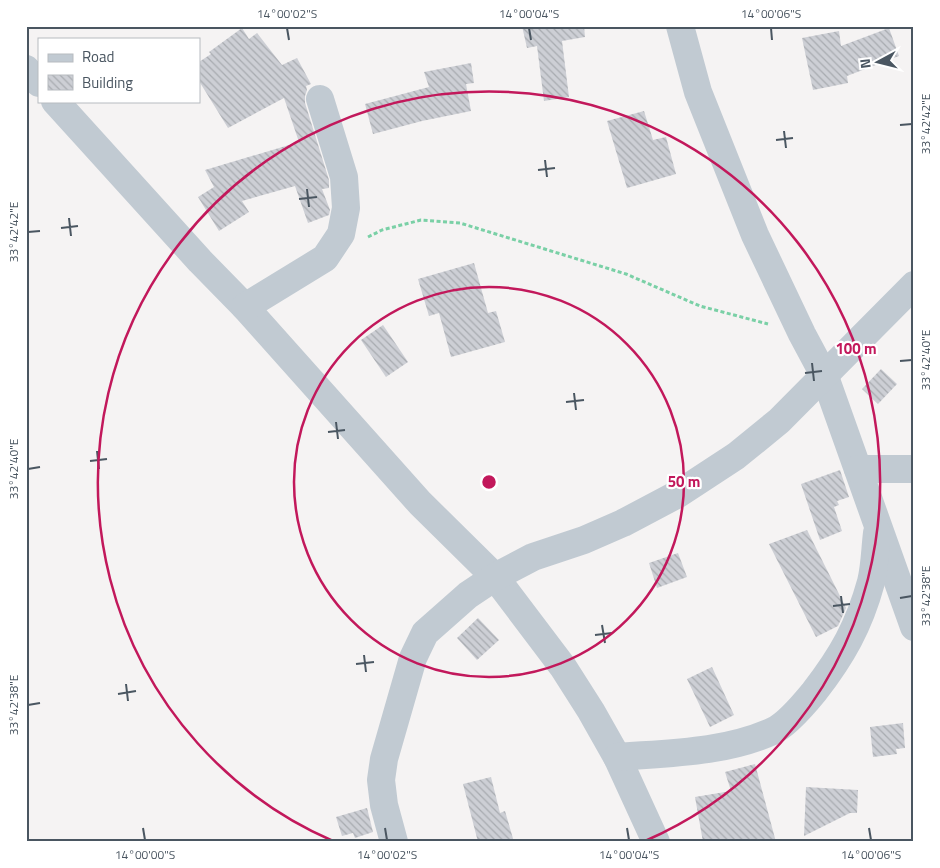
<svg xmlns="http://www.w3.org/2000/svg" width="940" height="868" font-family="'Titillium Web',sans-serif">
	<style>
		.building { fill: url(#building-back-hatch) }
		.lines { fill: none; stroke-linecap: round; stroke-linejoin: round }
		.path { stroke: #7ad0a6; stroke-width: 3; stroke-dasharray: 4 2.5; stroke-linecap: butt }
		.minor { stroke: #c1cad2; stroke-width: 28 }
		.ticks { fill: none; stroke: #4a5661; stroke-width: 2 }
		.ring { fill: none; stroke: #c2185b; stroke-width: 2.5 }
		.centre { fill: #c2185b; stroke: #fff; stroke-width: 2.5 }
		.ring-label { font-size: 15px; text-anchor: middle; font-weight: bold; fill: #c2185b; stroke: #fff; stroke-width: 4.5; stroke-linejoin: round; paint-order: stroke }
		.neatline { fill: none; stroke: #4a5661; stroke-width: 2 }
		.ticks-label { font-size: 12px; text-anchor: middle; fill: #4a5661 }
	</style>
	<defs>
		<pattern id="building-back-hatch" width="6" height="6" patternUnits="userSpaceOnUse" patternTransform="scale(1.25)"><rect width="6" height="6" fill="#cdcfd5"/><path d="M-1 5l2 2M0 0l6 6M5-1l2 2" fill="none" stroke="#a8abb0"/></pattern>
	</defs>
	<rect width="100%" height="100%" fill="#f5f3f3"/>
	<g class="building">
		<path d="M522,26h62l1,11 -23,4 7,56 -25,4 -7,-55 -10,2z"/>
		<path d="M242,28l7,11 8,-6 25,32 15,-7 14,26 -5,2 1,4 -2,6v7l24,77v8l-7,1 8,21 -1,5 -21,8 -13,-37 -53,15 7,11 -30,19 -21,-34 16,-10 -9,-17 94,-28 -15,-44 -56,30 -29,-47v-19l12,-8 -2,-2z"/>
		<path d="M889,28l10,28 -52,20 1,7 -35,7 -11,-52 37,-7 2,15z"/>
		<path d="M471,63l3,20 -8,1 5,27 -49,10 -49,13 -8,-30 64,-17 -5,-15z"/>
		<path d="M644,111l9,29 13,-3 10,37 -49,14 -20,-67z"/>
		<path d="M474,263l14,50 8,-2 9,31 -54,15 -12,-44 -10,3 -11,-37z"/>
		<path d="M383,325l25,37 -22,15 -25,-37z"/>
		<path d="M881,369l16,15 -19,20 -16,-15z"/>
		<path d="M840,470l9,27 -12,4 2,4 -5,2 8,24 -22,9 -19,-56z"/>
		<path d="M807,530l39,78 -8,18 -22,11 -47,-93z"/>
		<path d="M678,553l9,24 -30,11 -8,-25z"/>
		<path d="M478,618l21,22 -22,20 -20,-22z"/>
		<path d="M712,667l22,48 -24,12 -23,-48z"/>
		<path d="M903,723l2,25 -9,1 1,5 -24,3 -3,-30z"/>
		<path d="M755,764l21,78h-73l-8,-45 36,-6 -6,-19z"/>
		<path d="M491,777l9,36 5,-2 9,31h-36l-15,-58z"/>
		<path d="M806,787l52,3 -1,23h-7l-46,23z"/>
		<path d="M367,808l6,24 -18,6 -2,-5 -11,3 -6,-19z"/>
	</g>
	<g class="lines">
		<path class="path" d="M368,237l14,-7 39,-10 39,3 166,51 74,32 68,18"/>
		<g class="minor">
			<path d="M680,26l18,66 57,143 47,99 23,43 89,250"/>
			<path d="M26,69l13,14"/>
			<path d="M55,101l145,160 45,46 175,196 75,74 68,90 28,44 26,46 39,85"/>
			<path d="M245,307l80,-49 16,-24 5,-26 -2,-31 -24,-78"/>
			<path d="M858,469h56"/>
			<path d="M617,757c52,-4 107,-4 156,-26 13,-6 32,-28 41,-39 28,-36 45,-66 57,-110 4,-16 4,-33 6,-49"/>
			<path d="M394,842l-10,-37 -3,-25 3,-21 29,-101 12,-25 43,-38 27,-18 38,-20 51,-17 39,-17 55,-29 58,-38 43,-35 135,-136"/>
		</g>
	</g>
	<path class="ticks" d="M287,28l2,12M529,28l2,12M771,28l1,12M900,125l12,-1M784,131l2,17M776,140l17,-2M545,160l2,17M538,170l17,-2M307,189l2,18M299,199l18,-2M69,218l2,18M61,228l17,-2M28,232l12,-1M900,361l12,-1M812,363l2,18M805,373l17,-2M574,393l2,17M566,402l18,-2M336,422l2,17M328,432l17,-2M97,451l2,18M90,461l17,-2M28,469l12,-2M841,596l2,17M900,598l12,-2M833,606l17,-2M602,625l3,18M595,635l17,-2M364,655l2,17M356,664l18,-2M126,684l2,17M118,694l18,-3M28,705l12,-2M143,828l2,12M385,828l2,12M627,828l2,12M869,828l2,12"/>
	<g class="ring">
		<circle cx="489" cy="482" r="195"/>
		<path d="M333 841A391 391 0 1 1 645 841"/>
	</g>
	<circle cx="489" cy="482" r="8" class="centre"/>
	<g class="ring-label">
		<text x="856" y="354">100 m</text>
		<text x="684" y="487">50 m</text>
	</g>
	<rect width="940" height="868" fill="none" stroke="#ffffff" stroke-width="55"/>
	<rect x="38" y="38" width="162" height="65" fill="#ffffff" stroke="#b7bbc0"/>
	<rect x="48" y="54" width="25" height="8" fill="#c1cad2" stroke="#b7bbc0"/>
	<text x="82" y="62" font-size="15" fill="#4a5661">Road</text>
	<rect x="48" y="75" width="25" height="15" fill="url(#building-back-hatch)" stroke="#b7bbc0"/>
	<text x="82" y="88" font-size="15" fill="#4a5661">Building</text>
	<g transform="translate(878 62) rotate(263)" stroke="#ffffff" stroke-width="4" paint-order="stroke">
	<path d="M0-4L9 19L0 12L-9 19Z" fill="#4a5661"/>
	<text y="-8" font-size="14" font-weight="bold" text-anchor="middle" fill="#4a5661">N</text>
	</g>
	<rect x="28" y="28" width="884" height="812" class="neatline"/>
	<g class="ticks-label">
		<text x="287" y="18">14°00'02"S</text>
		<text x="529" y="18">14°00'04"S</text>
		<text x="771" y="18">14°00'06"S</text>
		<text transform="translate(926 124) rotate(-90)" y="4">33°42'42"E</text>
		<text transform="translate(14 232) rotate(-90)" y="4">33°42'42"E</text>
		<text transform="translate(926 360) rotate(-90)" y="4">33°42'40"E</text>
		<text transform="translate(14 469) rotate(-90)" y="4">33°42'40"E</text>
		<text transform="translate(926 596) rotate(-90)" y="4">33°42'38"E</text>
		<text transform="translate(14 705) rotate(-90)" y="4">33°42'38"E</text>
		<text x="145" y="859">14°00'00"S</text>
		<text x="387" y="859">14°00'02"S</text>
		<text x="629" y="859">14°00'04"S</text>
		<text x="871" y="859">14°00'06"S</text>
	</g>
</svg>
